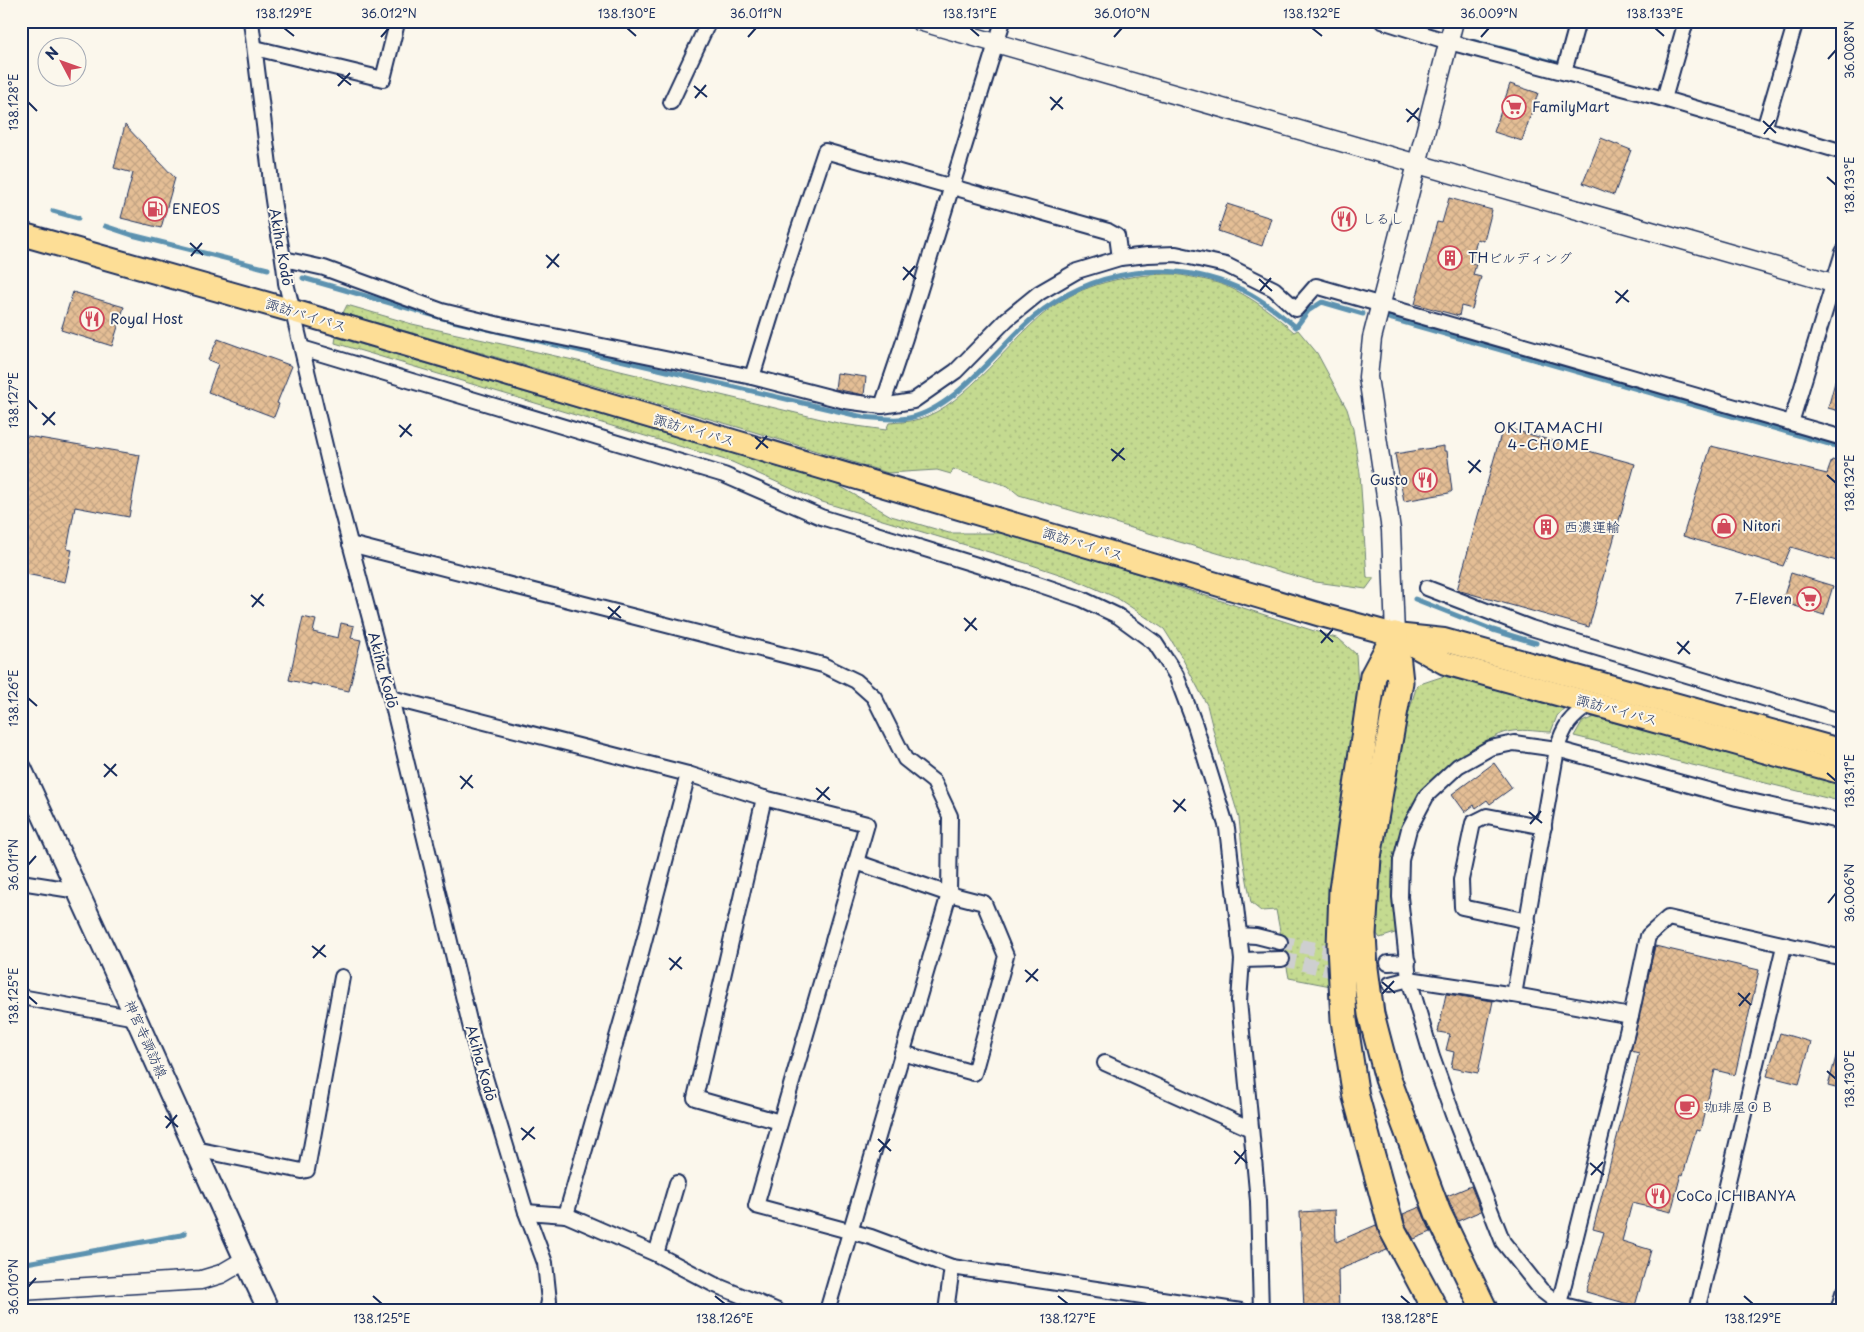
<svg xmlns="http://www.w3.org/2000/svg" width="1864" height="1332" font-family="'Playpen Sans','Klee One',sans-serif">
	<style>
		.grass { fill: url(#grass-dots); stroke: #708477 }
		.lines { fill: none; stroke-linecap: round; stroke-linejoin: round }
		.stream { stroke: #5c92b0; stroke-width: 5 }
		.building { fill: url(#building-cross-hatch); stroke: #1b2f5e }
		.minor-tunnel { stroke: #cecfd0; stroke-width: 14; stroke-dasharray: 14 7; stroke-linecap: butt }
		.minor-casing { stroke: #1b2f5e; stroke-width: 18 }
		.tertiary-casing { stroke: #1b2f5e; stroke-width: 21 }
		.secondary-casing { stroke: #1b2f5e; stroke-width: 24 }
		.trunk-casing { stroke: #1b2f5e; stroke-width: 26 }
		.motorway-casing { stroke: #1b2f5e; stroke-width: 29 }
		.minor { stroke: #fbf7ec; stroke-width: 14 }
		.tertiary { stroke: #fbf7ec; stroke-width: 18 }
		.secondary { stroke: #fbf7ec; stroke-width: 20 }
		.trunk { stroke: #fdde96; stroke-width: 22 }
		.motorway { stroke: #fdde96; stroke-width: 25 }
		.ticks { fill: none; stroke: #1b2f5e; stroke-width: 2 }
		.labels { text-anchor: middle; stroke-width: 4; stroke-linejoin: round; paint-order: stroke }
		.poi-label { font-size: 14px; fill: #1b2f5e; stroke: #fbf7ec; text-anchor: start }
		.street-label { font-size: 14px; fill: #1b2f5e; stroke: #fbf7ec }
		.neighbourhood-label { font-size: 15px; letter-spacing: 1px; fill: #1b2f5e; stroke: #fbf7ec }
		.neatline { fill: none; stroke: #1b2f5e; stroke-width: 2 }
		.ticks-label { font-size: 12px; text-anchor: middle; fill: #1b2f5e }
	</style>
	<defs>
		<pattern id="grass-dots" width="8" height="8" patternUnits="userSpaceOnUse" patternTransform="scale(1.25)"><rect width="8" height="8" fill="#c4da90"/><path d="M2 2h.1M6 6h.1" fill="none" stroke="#a8bb7f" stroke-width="1.8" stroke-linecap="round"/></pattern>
		<pattern id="building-cross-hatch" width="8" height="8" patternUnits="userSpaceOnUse" patternTransform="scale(1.25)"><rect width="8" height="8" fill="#e4be95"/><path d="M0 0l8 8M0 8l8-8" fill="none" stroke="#c3a483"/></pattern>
	</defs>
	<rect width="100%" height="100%" fill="#fbf7ec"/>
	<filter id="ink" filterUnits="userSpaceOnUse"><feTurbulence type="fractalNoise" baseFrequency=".02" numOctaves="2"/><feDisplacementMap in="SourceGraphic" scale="10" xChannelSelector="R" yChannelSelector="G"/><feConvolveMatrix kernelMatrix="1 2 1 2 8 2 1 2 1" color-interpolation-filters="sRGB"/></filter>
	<g filter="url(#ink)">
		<g class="grass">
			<path d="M1174,274c19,3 39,6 57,14 23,11 44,27 63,44l4,-2 19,23 30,56 6,20 7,44 7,105h7l-8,11 -50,-7 -297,-87 -11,-9 -55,-17 -2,5 -14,-4 -49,3 -140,-43 -405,-117 4,-8 65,19 179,40 251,60 44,6 3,-7c10,-1 20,-1 30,-4 48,-13 93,-84 136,-114 35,-24 78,-31 119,-31z"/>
			<path d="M336,337l500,147 55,32 58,17h55l23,5 312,101 17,15 2,34 -22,216v83l-47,-9 -13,-68 -15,1 -10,-8 -8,-45 -4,-40 -22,-73 -10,-40 -26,-49 -17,-27 -47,-31 -43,-19 -45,-15 -210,-63 -87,-39 -397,-119z"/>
			<path d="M1444,676l122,30 -9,10 -6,16c-12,0 -25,-3 -38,-1 -12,1 -24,9 -34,15 -35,20 -68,47 -79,88 -8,31 -3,66 -2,98l-18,6 -3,-4 -3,-47 10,-57 22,-109 11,-36z"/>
			<path d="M1594,717l249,67v18l-269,-66 8,-14z"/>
		</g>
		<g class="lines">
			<g class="stream">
				<path d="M1472,41l88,23"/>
				<path d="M53,211l25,7"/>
				<path d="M105,226l27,9 136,34"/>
				<path d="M303,278l150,43 410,96c15,1 31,4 46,1 48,-10 88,-70 125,-101 57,-47 134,-59 202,-30 22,9 41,25 60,40l12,-16 14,-9 41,12"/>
				<path d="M1389,318l454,130"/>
				<path d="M1415,599l78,31 43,13"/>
				<path d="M21,1264l160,-29 4,-2"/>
			</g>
		</g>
		<g class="building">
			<path d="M1510,84l28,9 -16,48 -28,-9z"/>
			<path d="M125,125l50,53 -14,50 -40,-10 12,-45 -19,-5z"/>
			<path d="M1601,138l30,12 -17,45 -31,-12z"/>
			<path d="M1449,198l43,12 -8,31 -7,-2 -6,24 5,1 -3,11 8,2 -9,32 -11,-3 -2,10 -44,-12 22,-82 5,1z"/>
			<path d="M1227,204l44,14 -9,28 -44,-15z"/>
			<path d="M73,292l51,15 -12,39 -51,-16z"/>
			<path d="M218,339l74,27 -15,37 2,1 -5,13 -66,-25 10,-28 -10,-4z"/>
			<path d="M1838,371h5v41l-15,-4z"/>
			<path d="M837,373l29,4 -2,18 -29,-6z"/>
			<path d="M1503,427l132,37 -46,163 -132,-37z"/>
			<path d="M21,435l119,20 -11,62 -54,-10 -8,42 5,1 -7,32 -44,-9v-43l4,1 5,-31 -9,-2z"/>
			<path d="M1444,446v5h3l5,40 -3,2 -45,8 -9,-47z"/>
			<path d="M1711,446l116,28 5,-14 11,3v100l-52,-16 -8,19 -100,-30z"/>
			<path d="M1791,573l42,13 -9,29 -42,-13z"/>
			<path d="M303,617l13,3 -3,12 25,6 3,-15 13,3 -3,12 10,2 -12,51 -38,-8v2l-22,-5z"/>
			<path d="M1494,763l18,25 -22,16 -3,-4 -11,8 -2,-3 -9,7 -13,-18z"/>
			<path d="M1655,946l104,24 -24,105 -20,-5 -15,61 -4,-1 -13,45 -2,-1 -10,38 -39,-9 -10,38 29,9 -16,56 -49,-14 18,-60 -11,-3 46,-176 -8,-2z"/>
			<path d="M1446,994l47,7 -15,72 -27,-5 3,-16 -8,-2 4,-16 -12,-2z"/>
			<path d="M1780,1033l31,9 -12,42 -32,-8z"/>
			<path d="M1839,1046l4,1v43l-15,-4z"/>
			<path d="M1471,1186l10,25 -23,10 -11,-25z"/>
			<path d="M1420,1207l11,25 -17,7 -9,-15 -2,-10z"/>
			<path d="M1335,1210l1,32 40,-17 11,25 -49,20 1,41h-35l-4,-99z"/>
		</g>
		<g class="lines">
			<g class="minor-tunnel">
				<path d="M1280,942l108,21"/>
				<path d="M1282,959l108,25"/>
			</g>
			<g class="minor-casing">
				<g id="minor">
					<path d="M251,21l19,152c2,37 13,73 16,110l46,192 59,223 83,343 52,171 19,51 4,38 -2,10"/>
					<path d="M1382,21l67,21 215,57 179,53"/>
					<path d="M255,48l128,31 14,-56"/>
					<path d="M1564,72l14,-51"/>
					<path d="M1664,99l22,-78"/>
					<path d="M671,102l37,-79 -7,-2"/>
					<path d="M1764,129l32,-108"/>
					<path d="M284,259l40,9 118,43 58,14 252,52 93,24 37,5 31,-5 43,-30 51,-52 32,-26 38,-22 43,-13 28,-3 28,-1 50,11 48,24 22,20 20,-23 527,152"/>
					<path d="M302,348l422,127 97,42 208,64 53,18 36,17 37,27 21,32 19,50 32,103 15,132 -3,41 19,200 3,110"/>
					<path d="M752,377l33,-107 40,-119 283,80 9,5 3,22"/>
					<path d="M882,406l23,-68 98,-317"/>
					<path d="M1791,423l52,-171"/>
					<path d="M350,544l473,121 33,16 18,16 31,62 29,23 16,34 -1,78 -122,417"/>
					<path d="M1427,588l104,40 312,94"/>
					<path d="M391,698l297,76 76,24 -69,300 85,24"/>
					<path d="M764,798l103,26 -11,38"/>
					<path d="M21,882l57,9"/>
					<path d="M1528,921l-66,-14 -1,-27 12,-57 14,-7 57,11"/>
					<path d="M1239,935l17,1 24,6"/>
					<path d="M1242,960l40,-1"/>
					<path d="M1388,963l20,-1"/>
					<path d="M1390,984l19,-5 105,16 117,21"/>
					<path d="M1514,995l43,-246c7,-24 13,-31 34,-46"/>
					<path d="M21,997l115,21"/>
					<path d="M902,1053l72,20 32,-117 -22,-53 -35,-9 -93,-32 -100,344 115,31 81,30 289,44"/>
					<path d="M1105,1063l146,66"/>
					<path d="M195,1149l107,22 5,-1 35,-193"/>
					<path d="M526,1212l40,3 72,-251 50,-190"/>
					<path d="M566,1215l90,39 57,30 65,27"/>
					<path d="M656,1254l21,-71"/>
					<path d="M946,1311l6,-44"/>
					<path d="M1559,1311v-7l72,-288 17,-80 20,-18 175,40"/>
					<path d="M1588,1311l-29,-7 -18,-14 -38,-48 -50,-127 -21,-58 -23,-78 -9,-82 1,-37 8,-31 18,-34 31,-29 32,-18 24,-5 43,6 180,49 106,24"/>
					<path d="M1697,1311l87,-365"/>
					<path d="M1838,1311l5,-18"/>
				</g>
			</g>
			<g class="tertiary-casing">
				<g id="tertiary">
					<path d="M919,21l924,265"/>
					<path d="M1395,635l-4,-105 -23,-153 4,-39 82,-317"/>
					<path d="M21,1291l180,-11 20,-6 24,-14"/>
				</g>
			</g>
			<g class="secondary-casing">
				<path id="secondary" d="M21,768l115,250 109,242 24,51"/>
			</g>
			<g class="trunk-casing">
				<g id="trunk">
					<path d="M21,234l272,77 1028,304 74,20 49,5 399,111"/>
					<path d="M1402,639l43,24 398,110"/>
				</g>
			</g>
			<g class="motorway-casing">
				<g id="motorway">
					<path d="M1395,635l5,47 -32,175 -5,77 2,34 6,46 17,65 50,134 47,98"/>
					<path d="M1395,635l-22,41 -31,214 -2,56 4,74 12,77 36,132 44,82"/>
				</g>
			</g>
			<use href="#minor" class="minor"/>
			<use href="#tertiary" class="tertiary"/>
			<use href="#secondary" class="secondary"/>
			<use href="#trunk" class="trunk"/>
			<use href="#motorway" class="motorway"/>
		</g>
	</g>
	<path class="ticks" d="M284,28l10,8M627,28l9,8M970,28l9,8M1312,28l10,8M1655,28l9,8M381,37l8,-9M748,37l8,-9M1114,37l8,-9M1481,37l8,-9M1828,59l8,-9M337,74l14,11M338,86l12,-13M694,86l13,11M1050,97l13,12M695,98l11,-13M28,102l9,9M1406,109l14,12M1051,110l11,-13M1763,121l13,12M1407,122l12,-14M1764,134l11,-14M1827,177l9,8M190,243l13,12M546,255l13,12M191,256l11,-13M903,267l13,12M547,268l12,-14M1259,279l13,12M903,280l12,-14M1260,291l11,-13M1615,291l14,11M1616,303l12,-13M28,400l9,9M42,413l13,12M43,425l12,-13M399,425l13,11M400,437l11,-13M755,437l13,11M756,449l11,-13M1111,449l14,11M1112,461l12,-13M1468,461l13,11M1469,473l11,-13M1827,475l9,8M251,595l13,11M252,607l11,-13M608,607l13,11M964,618l13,12M608,619l12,-13M1320,630l13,12M965,631l11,-13M1677,642l13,12M1321,643l12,-14M1678,654l11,-13M28,698l9,8M104,764l13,12M1827,773l9,8M460,776l13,12M104,777l12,-13M816,788l14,12M461,789l11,-14M817,800l12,-13M1173,800l13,11M1174,812l11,-13M1529,812l13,11M1530,824l11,-13M28,865l8,-9M1828,903l8,-10M312,946l14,11M313,958l12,-13M669,958l13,11M670,970l11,-13M1025,970l13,11M1026,982l12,-13M1382,982l13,11M1738,993l13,12M1382,994l12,-13M28,996l9,8M1739,1006l11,-13M1827,1071l9,8M165,1116l13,11M166,1128l11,-13M521,1128l14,11M878,1139l13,12M522,1140l12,-13M1234,1151l13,12M879,1152l11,-13M1590,1163l14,12M1235,1164l11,-14M1591,1175l12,-13M28,1287l8,-9M373,1296l9,8M715,1296l10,8M1058,1296l10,8M1401,1296l9,8M1744,1296l9,8"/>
	<defs>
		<g id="supermarket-ring" transform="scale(1.25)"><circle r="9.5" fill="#fbf7ec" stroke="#d1495b" stroke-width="1.5"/><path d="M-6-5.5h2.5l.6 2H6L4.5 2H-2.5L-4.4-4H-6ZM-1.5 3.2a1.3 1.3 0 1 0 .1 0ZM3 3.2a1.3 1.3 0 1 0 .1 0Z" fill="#d1495b"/></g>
		<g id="fuel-ring" transform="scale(1.25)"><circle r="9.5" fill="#fbf7ec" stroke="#d1495b" stroke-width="1.5"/><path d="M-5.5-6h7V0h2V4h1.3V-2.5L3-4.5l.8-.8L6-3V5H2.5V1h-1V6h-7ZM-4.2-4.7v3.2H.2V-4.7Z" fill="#d1495b"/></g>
		<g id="restaurant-ring" transform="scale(1.25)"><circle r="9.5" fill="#fbf7ec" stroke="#d1495b" stroke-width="1.5"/><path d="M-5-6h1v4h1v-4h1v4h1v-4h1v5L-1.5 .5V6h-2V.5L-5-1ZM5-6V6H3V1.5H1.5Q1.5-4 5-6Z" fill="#d1495b"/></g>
		<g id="building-ring" transform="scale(1.25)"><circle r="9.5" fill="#fbf7ec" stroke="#d1495b" stroke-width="1.5"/><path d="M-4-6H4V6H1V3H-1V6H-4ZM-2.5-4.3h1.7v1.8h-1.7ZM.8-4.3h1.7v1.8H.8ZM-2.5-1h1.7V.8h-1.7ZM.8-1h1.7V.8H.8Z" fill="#d1495b"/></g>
		<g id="shop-ring" transform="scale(1.25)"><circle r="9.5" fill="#fbf7ec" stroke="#d1495b" stroke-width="1.5"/><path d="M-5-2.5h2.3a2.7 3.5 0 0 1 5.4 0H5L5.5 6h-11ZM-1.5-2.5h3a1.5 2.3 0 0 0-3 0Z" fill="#d1495b"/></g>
		<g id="cafe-ring" transform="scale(1.25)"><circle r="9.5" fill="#fbf7ec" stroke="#d1495b" stroke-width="1.5"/><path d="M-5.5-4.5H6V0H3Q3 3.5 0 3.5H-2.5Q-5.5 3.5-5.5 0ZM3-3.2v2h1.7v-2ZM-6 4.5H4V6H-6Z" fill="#d1495b"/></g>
	</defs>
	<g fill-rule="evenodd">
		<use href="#supermarket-ring" x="1514" y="107"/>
		<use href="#fuel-ring" x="155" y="209"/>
		<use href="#restaurant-ring" x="1344" y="219"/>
		<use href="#building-ring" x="1450" y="258"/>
		<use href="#restaurant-ring" x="92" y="319"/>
		<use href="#restaurant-ring" x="1425" y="480"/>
		<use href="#shop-ring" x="1724" y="526"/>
		<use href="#building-ring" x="1546" y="527"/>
		<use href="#supermarket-ring" x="1809" y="599"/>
		<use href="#cafe-ring" x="1687" y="1107"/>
		<use href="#restaurant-ring" x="1658" y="1196"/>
	</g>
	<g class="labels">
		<g class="poi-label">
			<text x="1532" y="112">FamilyMart</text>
			<text x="172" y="214">ENEOS</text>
			<text x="1362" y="224">しるし</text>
			<text x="1468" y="263">THビルディング</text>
			<text x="110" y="324">Royal Host</text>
			<text x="1408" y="485" text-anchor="end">Gusto</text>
			<text x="1742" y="531">Nitori</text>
			<text x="1564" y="532">西濃運輸</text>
			<text x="1792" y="604" text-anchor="end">7-Eleven</text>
			<text x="1704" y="1112">珈琲屋ＯＢ</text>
			<text x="1676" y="1201">CoCo ICHIBANYA</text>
		</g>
		<g class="street-label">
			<text transform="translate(281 247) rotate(80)" y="5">Akiha Kodō</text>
			<text transform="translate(306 315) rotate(17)" y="5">諏訪バイパス</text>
			<text transform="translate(694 430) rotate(16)" y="5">諏訪バイパス</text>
			<text transform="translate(1083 544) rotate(17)" y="5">諏訪バイパス</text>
			<text transform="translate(383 670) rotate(75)" y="5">Akiha Kodō</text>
			<text transform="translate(1617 710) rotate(15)" y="5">諏訪バイパス</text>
			<text transform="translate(146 1039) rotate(66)" y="5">神宮寺諏訪線</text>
			<text transform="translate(481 1063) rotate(74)" y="5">Akiha Kodō</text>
		</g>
		<g class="neighbourhood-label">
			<text x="1549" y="433">OKITAMACHI<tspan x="1549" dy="17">4-CHOME</tspan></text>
		</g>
	</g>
	<rect width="1864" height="1332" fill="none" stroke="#fbf7ec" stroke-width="55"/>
	<g transform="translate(62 62) rotate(311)"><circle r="24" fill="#fbf7ec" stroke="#a1a7b3"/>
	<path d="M0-4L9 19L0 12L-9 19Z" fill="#d1495b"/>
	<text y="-8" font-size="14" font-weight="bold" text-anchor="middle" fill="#1b2f5e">N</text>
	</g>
	<rect x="28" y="28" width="1808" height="1276" class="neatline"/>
	<g class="ticks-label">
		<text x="284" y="18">138.129°E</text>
		<text x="389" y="18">36.012°N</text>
		<text x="627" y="18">138.130°E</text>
		<text x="756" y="18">36.011°N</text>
		<text x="970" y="18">138.131°E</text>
		<text x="1122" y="18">36.010°N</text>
		<text x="1312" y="18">138.132°E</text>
		<text x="1489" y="18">36.009°N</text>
		<text x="1655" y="18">138.133°E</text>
		<text transform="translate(1850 50) rotate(-90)" y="4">36.008°N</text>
		<text transform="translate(14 102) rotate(-90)" y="4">138.128°E</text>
		<text transform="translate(1850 185) rotate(-90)" y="4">138.133°E</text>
		<text transform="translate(14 400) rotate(-90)" y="4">138.127°E</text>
		<text transform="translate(1850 483) rotate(-90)" y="4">138.132°E</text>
		<text transform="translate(14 698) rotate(-90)" y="4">138.126°E</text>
		<text transform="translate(1850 781) rotate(-90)" y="4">138.131°E</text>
		<text transform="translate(14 865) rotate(-90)" y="4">36.011°N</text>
		<text transform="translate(1850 893) rotate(-90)" y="4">36.006°N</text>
		<text transform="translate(14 996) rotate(-90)" y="4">138.125°E</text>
		<text transform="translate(1850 1079) rotate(-90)" y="4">138.130°E</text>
		<text transform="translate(14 1287) rotate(-90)" y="4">36.010°N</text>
		<text x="382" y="1323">138.125°E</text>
		<text x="725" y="1323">138.126°E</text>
		<text x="1068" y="1323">138.127°E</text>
		<text x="1410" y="1323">138.128°E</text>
		<text x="1753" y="1323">138.129°E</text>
	</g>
</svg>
